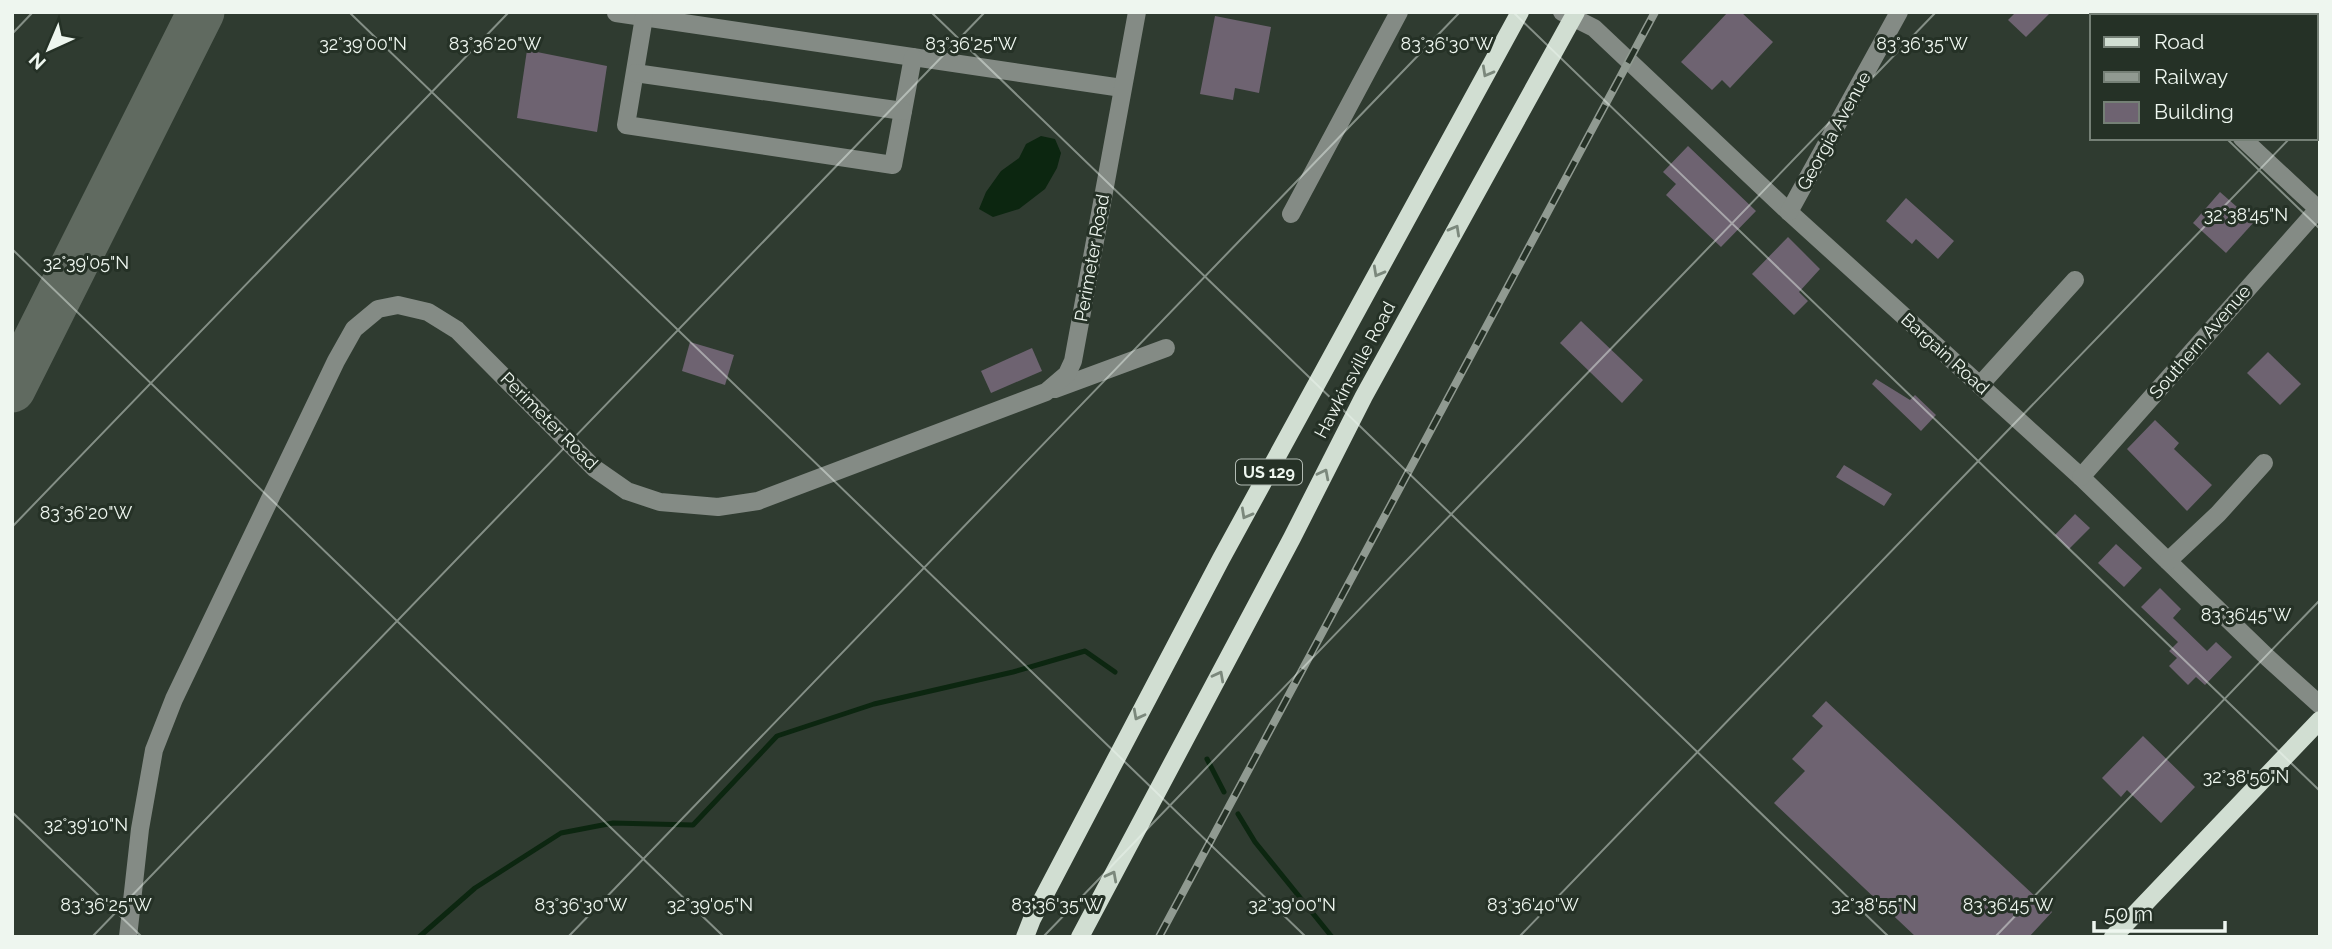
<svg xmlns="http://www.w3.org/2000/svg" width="2332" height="949" font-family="Raleway,sans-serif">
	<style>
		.water { fill: #0c2610 }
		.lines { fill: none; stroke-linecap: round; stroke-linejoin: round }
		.stream { stroke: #0c2610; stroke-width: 5 }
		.taxiway { stroke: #606a60; stroke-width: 47 }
		.building { fill: #6e6371 }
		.minor { stroke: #848b85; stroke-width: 18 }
		.major { stroke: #d1ded2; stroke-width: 18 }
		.rail-casing { stroke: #909a91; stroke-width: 8 }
		.rail { stroke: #253126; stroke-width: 5; stroke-dasharray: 16; stroke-linecap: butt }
		.oneway { stroke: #7b887c }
		.ticks { fill: none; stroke: #eef6ef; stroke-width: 2; stroke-opacity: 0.45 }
		.labels { text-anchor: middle; stroke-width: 6; stroke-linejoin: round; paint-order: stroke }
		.shield { fill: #253126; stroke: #b2bbb3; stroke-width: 2 }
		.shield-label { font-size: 16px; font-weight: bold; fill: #eef6ef }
		.street-label { font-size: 18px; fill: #eef6ef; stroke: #253126 }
		.ticks-label { font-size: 18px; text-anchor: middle; fill: #eef6ef; stroke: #253126; stroke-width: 6; stroke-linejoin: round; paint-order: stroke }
	</style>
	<rect width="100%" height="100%" fill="#2f3b30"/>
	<path class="water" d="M1041,136l14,3 6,14 -4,15 -12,21 -26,20 -26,8 -14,-8 7,-17 15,-21 18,-13 7,-14z"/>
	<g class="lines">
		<g class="stream">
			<path d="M1207,759l17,33"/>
			<path d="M1238,814l17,28 77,95"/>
			<path d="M419,937l56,-49 86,-55 52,-10 80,2 84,-89 97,-32 139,-32 72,-21 30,21"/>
		</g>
		<path class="taxiway" d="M12,389l189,-377"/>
	</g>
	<g class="building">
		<path d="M1728,12h13l32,30 -43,46 -8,-8 -10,10 -31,-28z"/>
		<path d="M2016,12h35l-25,25 -18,-17z"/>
		<path d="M1215,16l56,11 -12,66 -24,-5 -2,12 -33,-6z"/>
		<path d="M527,50l80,16 -10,66 -80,-14z"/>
		<path d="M1688,146l68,65 -35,36 -55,-52 10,-11 -13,-12z"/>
		<path d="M2220,192l34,30 -28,31 -33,-30z"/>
		<path d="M1906,198l48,43 -16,18 -22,-20 -4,5 -26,-23z"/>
		<path d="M1788,237l32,32 -21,23 9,9 -14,14 -42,-41z"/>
		<path d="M1581,321l62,59 -21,23 -62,-60z"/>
		<path d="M690,342l44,13 -9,30 -43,-14z"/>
		<path d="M1032,348l10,23 -51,22 -10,-22z"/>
		<path d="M2268,352l33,32 -21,21 -33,-32z"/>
		<path d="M1876,379l34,21 5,-5 21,20 -15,16 -49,-47z"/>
		<path d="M2155,420l24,23 -5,6 38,36 -25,26 -60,-62z"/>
		<path d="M1844,465l48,29 -8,12 -48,-29z"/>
		<path d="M2075,514l15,14 -21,21 -14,-14z"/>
		<path d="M2116,544l26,24 -18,19 -26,-24z"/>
		<path d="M2160,588l21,21 -8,9 34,33 9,-9 16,15 -27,28 -9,-8 -8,8 -19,-19 8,-8 -8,-7 9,-9 -37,-35z"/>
		<path d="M1826,701l226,211 -23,25h-113l-142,-134 31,-32 -13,-12 31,-33 -11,-10z"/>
		<path d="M2143,736l52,51 -34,36 -34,-33 -6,7 -19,-19z"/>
	</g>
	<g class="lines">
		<g class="minor">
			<path d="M1562,12l32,16 195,184 292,265 187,181 52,47"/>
			<path d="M2107,12l3,4"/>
			<path d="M616,13l506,75"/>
			<path d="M644,17l-18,108 267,40 20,-108"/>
			<path d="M635,73l268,38"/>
			<path d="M2242,138l76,71"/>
			<path d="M1789,212l110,-200"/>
			<path d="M1291,214l108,-202"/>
			<path d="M1980,385l95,-105"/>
			<path d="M1055,389l111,-41"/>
			<path d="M2081,477l239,-270"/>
			<path d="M2168,561l50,-47 46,-51"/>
			<path d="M128,937l12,-108 14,-79 20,-51 162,-338 18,-32 24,-20 20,-4 30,7 29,18 137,138 33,23 33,11 58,5 40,-6 288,-109 21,-18 6,-13 64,-349"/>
		</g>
		<g class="major">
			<path d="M1025,937l7,-18 189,-360 299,-547"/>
			<path d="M1080,937l212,-399 72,-142 212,-384"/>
			<path d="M2113,937l207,-217"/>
		</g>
		<g class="rail-casing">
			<path id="rail" d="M1159,937l496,-925"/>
		</g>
		<use href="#rail" class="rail"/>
	</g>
	<defs><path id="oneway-chevron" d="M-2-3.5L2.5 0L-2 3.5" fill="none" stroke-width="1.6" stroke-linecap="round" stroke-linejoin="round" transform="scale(1.75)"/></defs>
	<g class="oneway">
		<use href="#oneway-chevron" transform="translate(1487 72) rotate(119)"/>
		<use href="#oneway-chevron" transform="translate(1455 230) rotate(-61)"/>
		<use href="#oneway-chevron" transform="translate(1378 272) rotate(119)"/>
		<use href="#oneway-chevron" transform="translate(1324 474) rotate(-63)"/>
		<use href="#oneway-chevron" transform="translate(1246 514) rotate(119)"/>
		<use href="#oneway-chevron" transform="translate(1219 676) rotate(-62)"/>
		<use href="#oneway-chevron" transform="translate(1138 715) rotate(118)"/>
		<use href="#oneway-chevron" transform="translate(1112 876) rotate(-62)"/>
	</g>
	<path class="ticks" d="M349,12l957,925M931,12l958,925M1513,12l807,779M2096,12l3,4M12,34l21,-22M2316,111l4,-4M2226,138l94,91M12,249l712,688M12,527l497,-515M12,812l130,125M92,937l893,-925M568,937l892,-925M1043,937l893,-925M1519,937l771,-799M1995,937l325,-337"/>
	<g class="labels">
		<rect class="shield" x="1236" y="459.5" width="66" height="25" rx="5"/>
		<g class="shield-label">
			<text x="1269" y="478">US 129</text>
		</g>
		<g class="street-label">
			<text transform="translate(1834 131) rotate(-61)" y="6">Georgia Avenue</text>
			<text transform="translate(1092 258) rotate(-80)" y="6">Perimeter Road</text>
			<text transform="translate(2200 342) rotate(-49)" y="6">Southern Avenue</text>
			<text transform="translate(1945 354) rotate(42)" y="6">Bargain Road</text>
			<text transform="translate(1355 370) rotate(-62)" y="6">Hawkinsville Road</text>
			<text transform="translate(549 421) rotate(45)" y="6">Perimeter Road</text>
		</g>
	</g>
	<g class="ticks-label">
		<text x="363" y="50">32°39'00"N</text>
		<text x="495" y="50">83°36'20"W</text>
		<text x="971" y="50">83°36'25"W</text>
		<text x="1447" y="50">83°36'30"W</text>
		<text x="1922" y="50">83°36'35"W</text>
		<text x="2246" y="221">32°38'45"N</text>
		<text x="86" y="269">32°39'05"N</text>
		<text x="86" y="519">83°36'20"W</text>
		<text x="2246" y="621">83°36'45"W</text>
		<text x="2246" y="783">32°38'50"N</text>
		<text x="86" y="831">32°39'10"N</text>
		<text x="106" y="911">83°36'25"W</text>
		<text x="581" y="911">83°36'30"W</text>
		<text x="1057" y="911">83°36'35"W</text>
		<text x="1533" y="911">83°36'40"W</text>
		<text x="2008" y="911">83°36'45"W</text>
		<text x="710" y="911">32°39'05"N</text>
		<text x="1292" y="911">32°39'00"N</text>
		<text x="1874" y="911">32°38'55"N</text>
	</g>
	<rect width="2332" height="949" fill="none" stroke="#eef6ef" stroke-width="28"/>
	<rect x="2090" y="14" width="228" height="126" fill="#253126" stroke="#758076" stroke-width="2"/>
	<rect x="2104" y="37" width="35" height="10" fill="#d1ded2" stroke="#758076" stroke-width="2"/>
	<text x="2154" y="49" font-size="21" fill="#eef6ef">Road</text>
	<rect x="2104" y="72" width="35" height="10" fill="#909a91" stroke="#758076" stroke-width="2"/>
	<text x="2154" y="84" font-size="21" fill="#eef6ef">Railway</text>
	<rect x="2104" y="102" width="35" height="21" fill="#6e6371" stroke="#758076" stroke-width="2"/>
	<text x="2154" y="119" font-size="21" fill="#eef6ef">Building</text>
	<g transform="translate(49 49) rotate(224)" stroke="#253126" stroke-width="5" paint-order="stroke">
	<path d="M0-5L12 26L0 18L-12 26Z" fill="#eef6ef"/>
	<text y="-10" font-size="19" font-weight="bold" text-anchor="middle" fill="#eef6ef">N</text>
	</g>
	<path d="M2094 921v10h131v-10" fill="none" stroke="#eef6ef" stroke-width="3.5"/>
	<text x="2104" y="921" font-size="21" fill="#eef6ef" stroke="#253126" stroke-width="5" paint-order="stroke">50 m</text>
</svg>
